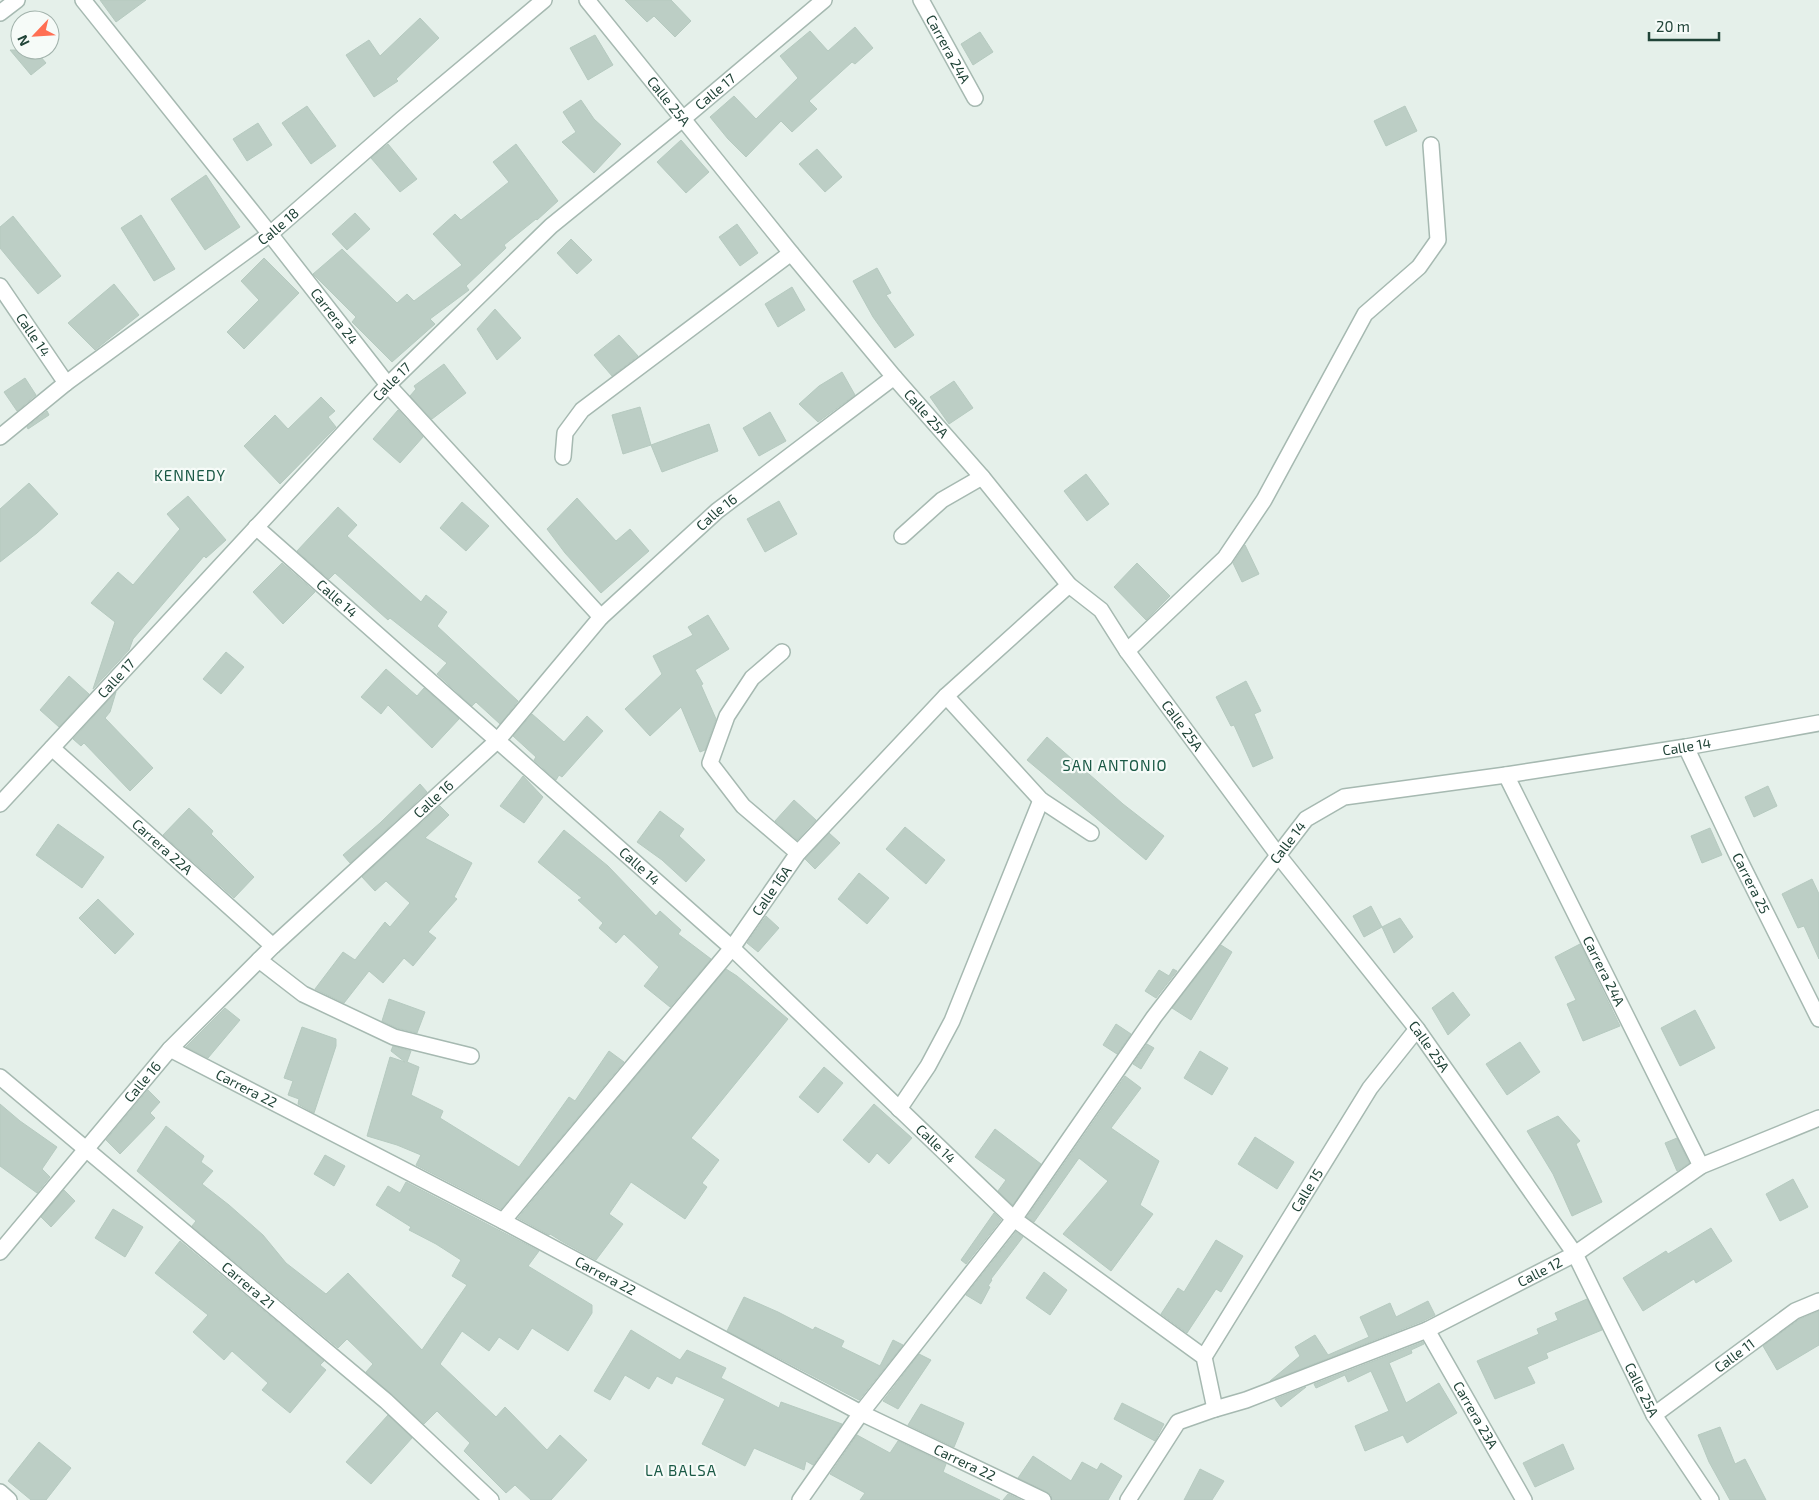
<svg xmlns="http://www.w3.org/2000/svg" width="1819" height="1500" font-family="'Exo 2',sans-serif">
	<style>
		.building { fill: #bccec5; stroke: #b6cac0 }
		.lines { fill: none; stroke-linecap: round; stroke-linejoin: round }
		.minor-casing { stroke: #a6b9b1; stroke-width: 18 }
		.minor { stroke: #fff; stroke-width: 15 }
		.labels { text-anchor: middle; stroke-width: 4.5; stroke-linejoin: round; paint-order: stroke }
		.street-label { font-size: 14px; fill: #214438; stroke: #f6fbf8 }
		.neighbourhood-label { font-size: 15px; letter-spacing: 1px; fill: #1a5945; stroke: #f6fbf8 }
	</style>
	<rect width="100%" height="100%" fill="#e5f0ea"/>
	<g class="building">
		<path d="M100,0h46l-30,22z"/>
		<path d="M625,0h46l20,21 -16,16 -21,-21 -7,6z"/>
		<path d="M420,18l19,20 -43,41 2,2 -24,16 -28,-42 23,-15 11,16z"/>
		<path d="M855,27l18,21 -18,16 -3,-2 -43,39 8,8 -25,23 -11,-11 -35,36 -18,-18 -18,-22 24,-21 22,23 42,-41 -18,-22 30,-25 18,20z"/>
		<path d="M980,32l13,20 -20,13 -12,-21z"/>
		<path d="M595,35l18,30 -25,15 -18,-32z"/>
		<path d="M10,50h25l11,13 -15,12z"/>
		<path d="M581,100l13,19 27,25 -27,29 -32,-31 14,-10 -13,-20z"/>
		<path d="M307,106l29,40 -25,18 -29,-41z"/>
		<path d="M1405,106l12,25 -31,15 -12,-25z"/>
		<path d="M258,123l14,22 -25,16 -14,-22z"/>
		<path d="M681,140l28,32 -23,21 -29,-31z"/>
		<path d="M388,144l29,35 -17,13 -29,-34z"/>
		<path d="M516,144l42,57 -21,19 -1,-1 -32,26 2,3 -40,38 3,4 -39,29 5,5 -43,38 -40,-40 4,-5 -43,-43 29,-25 55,54 10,-9 7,7 48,-36 -29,-31 22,-20 6,6 48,-38 -16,-20z"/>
		<path d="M817,149l25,28 -17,15 -26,-28z"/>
		<path d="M206,175l34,52 -35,23 -34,-51z"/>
		<path d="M355,213l15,16 -23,21 -15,-16z"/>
		<path d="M141,215l34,54 -21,12 -33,-53z"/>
		<path d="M13,216l48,60 -23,18 -38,-46v-21z"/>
		<path d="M737,224l21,29 -18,13 -21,-29z"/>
		<path d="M571,239l21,21 -15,14 -20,-21z"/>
		<path d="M264,258l35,35 -55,56 -17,-17 32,-32 -18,-19z"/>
		<path d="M877,268l14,25 -5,2 28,40 -19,13 -22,-31 -20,-36z"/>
		<path d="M114,284l25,31 -44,35 -27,-27z"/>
		<path d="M792,287l13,23 -27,17 -13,-23z"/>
		<path d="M495,309l26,29 -24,22 -20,-31z"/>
		<path d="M619,335l19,21 -26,20 -18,-21z"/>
		<path d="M444,364l22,29 -34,26 -22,-23 6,-7 -2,-3z"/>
		<path d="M842,372l13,23 -37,27 -19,-18 20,-18z"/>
		<path d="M25,378l11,17 -19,16 -13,-19z"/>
		<path d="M954,381l19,27 -24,16 -19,-27z"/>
		<path d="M321,397l14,14 -7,6 8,10 -56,57 -36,-38 31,-31 13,14z"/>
		<path d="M640,407l11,38 -28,9 -11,-39z"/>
		<path d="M398,410l25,27 -23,26 -27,-24z"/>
		<path d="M47,411l2,4 -21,14 -1,-2z"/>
		<path d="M770,412l16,29 -27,15 -16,-28z"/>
		<path d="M709,424l9,27 -56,21 -11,-27z"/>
		<path d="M1086,474l23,30 -22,17 -23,-30z"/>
		<path d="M29,483l29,31 -21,19 -37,29v-53z"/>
		<path d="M188,496l38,44 -20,18 -2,-2 -71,83 -4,11 -36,39 22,-67 -24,-19 27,-31 15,13 47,-56 -13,-15z"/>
		<path d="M577,498l39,43 14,-12 19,22 -48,42 -36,-40 -18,-24z"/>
		<path d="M779,501l18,33 -32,18 -18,-33z"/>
		<path d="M462,502l27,24 -23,25 -26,-23z"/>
		<path d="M338,507l19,18 -10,11 74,66 5,-7 21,17 -10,14 81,75 -18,23 -24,-22 -4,4 -35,-32 10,-11 -57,-45 -2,2 -53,-47 -6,6 -32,-28z"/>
		<path d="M1245,545l14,29 -17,8 -9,-19z"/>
		<path d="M282,563l33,29 -32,32 -30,-32z"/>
		<path d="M1137,563l33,33 -24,24 -32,-33z"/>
		<path d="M708,615l21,34 -34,21 8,14 -2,1 15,34 -11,31 -5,2 -19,-45 -31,29 -25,-27 37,-35 -9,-18 40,-21 -5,-8z"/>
		<path d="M226,652l18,15 -23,27 -18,-15z"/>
		<path d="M386,669l31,27 7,-8 35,31 -27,29 -44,-43 -7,9 -20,-17z"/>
		<path d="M69,676l20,18 -30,33 -19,-17z"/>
		<path d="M1246,681l15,30 -7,3 19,44 -20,9 -19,-42 -3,1 -15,-29z"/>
		<path d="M116,692l-6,20 -5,6 48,50 -23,23 -46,-48 -3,3 -8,-7z"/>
		<path d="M532,714l32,28 23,-26 16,15 -41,46 -3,-2 -3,5 -22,-20 2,-3 -23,-21z"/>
		<path d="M1047,737l76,67 41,32 -18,24 -119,-100z"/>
		<path d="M523,776l20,21 -19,26 -24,-17z"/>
		<path d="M420,784l7,8 -77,71 -7,-8 37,-32z"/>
		<path d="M1768,786l9,20 -23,11 -9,-20z"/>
		<path d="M794,800l22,20 -19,20 -22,-19z"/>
		<path d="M440,806l9,9 -24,23 47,25 -18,34 3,2 -29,33 8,6 -23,28 -9,-8 -21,25 -14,-12 -25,32 -29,-14 28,-37 12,8 30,-38 5,5 20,-24 -24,-22 -11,10 -13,-14z"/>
		<path d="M189,808l24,23 -2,3 43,43 -20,21 -71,-63z"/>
		<path d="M660,811l24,18 -5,7 26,24 -19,22 -24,-22 -25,-18z"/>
		<path d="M58,824l46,33 -22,31 -46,-33z"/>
		<path d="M905,827l40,33 -19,24 -40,-35z"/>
		<path d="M1710,828l12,27 -20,8 -11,-27z"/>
		<path d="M564,830l44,36 48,50 4,-5 21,19 -3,4 33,25 -41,48 -26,-21 15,-19 -35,-33 -8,9 -17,-15 4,-5 -25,-23 4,-2 -44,-36z"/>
		<path d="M829,833l11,10 -25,26 -10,-10z"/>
		<path d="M859,873l30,25 -22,26 -29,-25z"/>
		<path d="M1812,879l7,15v65l-15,-33 -6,2 -16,-34z"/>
		<path d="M98,899l36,35 -19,20 -36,-36z"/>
		<path d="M1371,906l11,21 -18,10 -11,-21z"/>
		<path d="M766,916l13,12 -21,24 -11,-9z"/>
		<path d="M1400,918l13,19 -19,16 -12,-26z"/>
		<path d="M1580,944l40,82 -37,15 -16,-37 9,-4 -21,-43z"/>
		<path d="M1221,945l11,7 -41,68 -19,-12z"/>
		<path d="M726,969l11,7 51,43 -97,119 28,22 -17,23 5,4 -22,32 -54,-37 -22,32 14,10 -27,36 -33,-18 -13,-8 -1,1 -31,-17z"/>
		<path d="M1173,969l4,2 -21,27 -11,-7 14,-21 10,6z"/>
		<path d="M1453,992l17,23 -22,20 -16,-27z"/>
		<path d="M389,999l36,13 -8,21 -20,-5 -15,-7z"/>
		<path d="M225,1008l15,12 -32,38 -22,-11z"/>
		<path d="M1695,1010l20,38 -35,18 -19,-38z"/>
		<path d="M1116,1024l15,10 -14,20 -14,-9z"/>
		<path d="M302,1027l34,12v7l-22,67 -16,-9 1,-5 -11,-4 5,-14 -9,-3z"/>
		<path d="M1520,1042l20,30 -33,23 -21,-31z"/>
		<path d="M1147,1044l7,4 -13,21 -8,-5z"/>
		<path d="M393,1046l18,5 -4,11 12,5 -8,28 32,16 -3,7 79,49 50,-70 6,4 34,-50 15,11 -123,147 -85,-44 5,-10 -24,-10 -30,-9 23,-79 15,5 -14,-11z"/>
		<path d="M1200,1051l28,17 -16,27 -28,-17z"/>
		<path d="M824,1067l19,16 -25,30 -19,-16z"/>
		<path d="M1125,1076l16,12 -30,40 48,33 -19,44 13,9 -42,57 -48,-37 45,-53 -29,-23 -45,64 -7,-5z"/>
		<path d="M148,1090l12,12 -10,11 5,5 -35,36 -14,-14z"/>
		<path d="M0,1104l20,17 37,26 -15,22 8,8 -13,16 -37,-27z"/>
		<path d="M874,1104l38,34 -23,26 -12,-11 -8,10 -26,-23z"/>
		<path d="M1558,1116l22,25 -4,3 26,58 -30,14 -19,-42 -26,-43z"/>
		<path d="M166,1126l38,30 -3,6 12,9 -11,13 27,21 34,30 23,28 40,31 22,-21 74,77 45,-65 -15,-9 9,-16 -25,-16 -27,-14 2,-3 -35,-22 12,-19 12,7 6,-11 133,69 -11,15 64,39v8l-24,38 -36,-23 -14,22 -19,-13 -10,14 -27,-20 -22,33 56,53 9,-10 42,43 13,-15 27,25 -36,40h-20l-16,-15 -9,8 -42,-42 6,-8 -33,-32 -13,13 -58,-52 7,-8 -26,-25 -9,9 -146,-122 4,-5 -59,-50z"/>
		<path d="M995,1129l46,35 -28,41 -15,-14 8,-11 -31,-23z"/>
		<path d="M1255,1137l39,25 -17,27 -39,-25z"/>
		<path d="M1677,1138l12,25 -12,8 -12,-28z"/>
		<path d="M325,1155l20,11 -11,20 -20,-12z"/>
		<path d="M1793,1179l15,28 -28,14 -14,-27z"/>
		<path d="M64,1190l11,11 -24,26 -10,-10z"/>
		<path d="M113,1209l30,18 -18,30 -30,-19z"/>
		<path d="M994,1213l7,7 -35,44 -5,-4z"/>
		<path d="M1711,1228l21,33 -36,22 -2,-4 -51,32 -20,-33 43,-27 2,3z"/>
		<path d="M1016,1232l7,5 -32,42 1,1 -4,6 2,1 -9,17 -15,-9z"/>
		<path d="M1216,1240l27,16 -22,36 -5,-3 -29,44 -26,-19 17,-26 6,4z"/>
		<path d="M180,1241l144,120 -4,4 6,5 -36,43 -28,-23 6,-7 -36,-32 -8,9 -31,-28 15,-17 -53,-42z"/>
		<path d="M1044,1272l23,18 -17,25 -24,-17z"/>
		<path d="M744,1297l34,15 35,18 2,-3 29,14 -3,6 39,19 13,-26 10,5 -44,55 -132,-69z"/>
		<path d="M1587,1299l15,31 -56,23 2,5 -21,9 8,16 -40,16 -18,-38 62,-27 -2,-5 21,-9 -3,-7z"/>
		<path d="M1428,1301l7,14 -12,6 -153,60 30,-25 -5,-9 20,-12 13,20 41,-18 -9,-20 30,-14 6,14z"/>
		<path d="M1819,1311v34l-42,25 -14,-24 37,-27z"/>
		<path d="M631,1330l49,30 7,-10 39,18 -5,10 58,30 2,-6 61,22 -29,41 -7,-4 -2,9 -50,-22 -9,18 -43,-22 23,-45 -49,-23 -4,8 -15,-8 -8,13 -24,-14 -15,25 -16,-9z"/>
		<path d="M1423,1342l1,2 -13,6 1,3 -23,10 17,40 33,-20 18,30 -50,30 -4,-8 -38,16 -10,-25 34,-15 -18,-40 -23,11 -3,-7 -29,13 -2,-4z"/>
		<path d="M919,1354l12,6 -33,49 -15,-8z"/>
		<path d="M1306,1387l-25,20 -6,-8z"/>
		<path d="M1122,1403l42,21 -9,17 -41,-22z"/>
		<path d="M921,1404l43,19 -10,24 -46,-22z"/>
		<path d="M388,1415l24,23 -41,46 -25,-22z"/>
		<path d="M1720,1427l15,37 10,-5 21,41h-36l-21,-38 -11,-27z"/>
		<path d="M857,1435l33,18 8,-12 48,23 -3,8 57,28h-140l5,-7 -35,-19z"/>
		<path d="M39,1442l32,26 -25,32h-15l-23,-19z"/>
		<path d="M1563,1444l11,25 -39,18 -12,-24z"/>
		<path d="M1033,1456l38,25 11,-19 15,8 4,-7 21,13 -14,24h-56l-1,-5 -4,-3 -29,-14z"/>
		<path d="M1200,1469l24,12 -12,19h-28z"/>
		<path d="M1008,1494l13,6h-18z"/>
	</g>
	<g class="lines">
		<g class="minor-casing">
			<g id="minor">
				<path id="s1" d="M83,0l187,234 118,151 213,232"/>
				<path id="s2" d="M587,0l204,253 103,124 88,100 87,108 32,25 26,41 151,204 139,174 158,225 79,161 57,85"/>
				<path id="s3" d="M921,0l54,98"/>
				<path d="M0,13l17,-13"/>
				<path id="s4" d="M0,286l66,97"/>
				<path id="s5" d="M0,437l66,-54 204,-149 132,-115 142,-119"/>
				<path d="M563,457l2,-24 17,-23 209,-157"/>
				<path id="s6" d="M256,527l476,421 282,271 190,138 11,52"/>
				<path d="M902,536l40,-36 40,-23"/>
				<path d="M1127,651l98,-93 39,-58 101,-186 54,-47 19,-27 -7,-95"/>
				<path d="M782,652l-30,26 -25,38 -17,47 33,43 55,47"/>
				<path d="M946,696l95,104 50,33"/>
				<path id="s7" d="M1686,747l51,108 82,164"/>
				<path id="s8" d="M52,748l221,198"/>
				<path id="s9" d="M1506,775l195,391"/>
				<path id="s10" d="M0,804l388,-419 163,-159 133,-108 140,-118"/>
				<path d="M259,960l44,34 91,43 77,19"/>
				<path id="s11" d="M170,1049l333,172 358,192 182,87"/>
				<path id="s12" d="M0,1077l386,324 105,99"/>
				<path d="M899,1109l29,-43 24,-45 89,-221"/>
				<path id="s13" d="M503,1221l229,-273 66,-95 148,-157 123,-111"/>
				<path id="s14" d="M0,1252l170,-203 103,-103 225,-206 103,-123 116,-106 177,-134"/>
				<path id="s15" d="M1427,1330l97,170"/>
				<path id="s16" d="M1204,1357l166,-269 47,-59"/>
				<path id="s17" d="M1654,1415l141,-104 24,-10"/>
				<path d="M0,1492l9,8"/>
				<path id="s18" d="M800,1500l61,-87 153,-194 140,-202 152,-198 38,-22 162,-22 180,-28 133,-24"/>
				<path id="s19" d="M1128,1500l50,-78 37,-13 31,-9 181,-70 148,-76 126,-88 118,-48"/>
			</g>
		</g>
		<use href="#minor" class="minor"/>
	</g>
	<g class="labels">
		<g class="street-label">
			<text dy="5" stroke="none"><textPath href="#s3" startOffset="56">Carrera 24A</textPath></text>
			<text dy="5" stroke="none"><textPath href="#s10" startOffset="1011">Calle 17</textPath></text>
			<text dy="5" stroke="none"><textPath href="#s2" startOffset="130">Calle 25A</textPath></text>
			<text dy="5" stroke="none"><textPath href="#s5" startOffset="349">Calle 18</textPath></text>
			<text dy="5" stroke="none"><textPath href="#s1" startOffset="404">Carrera 24</textPath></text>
			<text dy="5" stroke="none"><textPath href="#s4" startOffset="59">Calle 14</textPath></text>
			<text dy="5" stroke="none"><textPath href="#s10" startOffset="576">Calle 17</textPath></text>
			<text dy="5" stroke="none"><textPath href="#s2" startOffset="535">Calle 25A</textPath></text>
			<text dy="5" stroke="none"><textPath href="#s14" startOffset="1032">Calle 16</textPath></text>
			<text dy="5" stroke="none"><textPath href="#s6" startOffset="108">Calle 14</textPath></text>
			<text dy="5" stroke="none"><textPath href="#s10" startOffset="171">Calle 17</textPath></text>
			<text dy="5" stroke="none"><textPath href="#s2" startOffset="940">Calle 25A</textPath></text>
			<text dy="5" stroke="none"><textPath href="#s18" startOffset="1239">Calle 14</textPath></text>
			<text dy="5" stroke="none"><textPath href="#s14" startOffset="628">Calle 16</textPath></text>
			<text dy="5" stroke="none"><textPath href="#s18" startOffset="819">Calle 14</textPath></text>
			<text dy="5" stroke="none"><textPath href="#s8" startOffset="148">Carrera 22A</textPath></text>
			<text dy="5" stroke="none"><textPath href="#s6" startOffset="512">Calle 14</textPath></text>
			<text dy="5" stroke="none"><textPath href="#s7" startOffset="151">Carrera 25</textPath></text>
			<text dy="5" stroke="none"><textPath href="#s13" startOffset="426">Calle 16A</textPath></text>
			<text dy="5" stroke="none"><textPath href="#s9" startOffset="219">Carrera 24A</textPath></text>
			<text dy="5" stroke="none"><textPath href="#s2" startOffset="1345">Calle 25A</textPath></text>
			<text dy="5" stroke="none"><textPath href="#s14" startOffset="222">Calle 16</textPath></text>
			<text dy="5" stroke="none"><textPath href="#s11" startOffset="86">Carrera 22</textPath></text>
			<text dy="5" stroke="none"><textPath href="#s6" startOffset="918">Calle 14</textPath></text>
			<text dy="5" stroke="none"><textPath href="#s16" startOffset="196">Calle 15</textPath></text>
			<text dy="5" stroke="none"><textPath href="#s19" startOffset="485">Calle 12</textPath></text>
			<text dy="5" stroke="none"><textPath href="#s11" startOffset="491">Carrera 22</textPath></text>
			<text dy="5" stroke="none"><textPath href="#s12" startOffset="324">Carrera 21</textPath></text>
			<text dy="5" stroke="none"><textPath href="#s17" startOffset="100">Calle 11</textPath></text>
			<text dy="5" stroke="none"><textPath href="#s2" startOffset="1750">Calle 25A</textPath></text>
			<text dy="5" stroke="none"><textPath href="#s15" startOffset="98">Carrera 23A</textPath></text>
			<text dy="5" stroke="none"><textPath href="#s11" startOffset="896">Carrera 22</textPath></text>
		</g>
		<g class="neighbourhood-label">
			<text x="190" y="481">KENNEDY</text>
			<text x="1115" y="771">SAN ANTONIO</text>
			<text x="681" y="1476">LA BALSA</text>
		</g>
	</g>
	<g transform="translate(35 35) rotate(245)"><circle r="24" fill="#f6fbf8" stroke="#a1b2ab"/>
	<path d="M0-4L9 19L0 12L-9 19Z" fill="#ff6f53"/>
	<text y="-8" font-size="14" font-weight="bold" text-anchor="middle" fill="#214438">N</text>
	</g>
	<path d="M1649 32v8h70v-8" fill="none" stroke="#214438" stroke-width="2.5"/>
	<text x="1656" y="32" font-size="15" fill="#214438" stroke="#f6fbf8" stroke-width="4" paint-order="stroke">20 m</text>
</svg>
